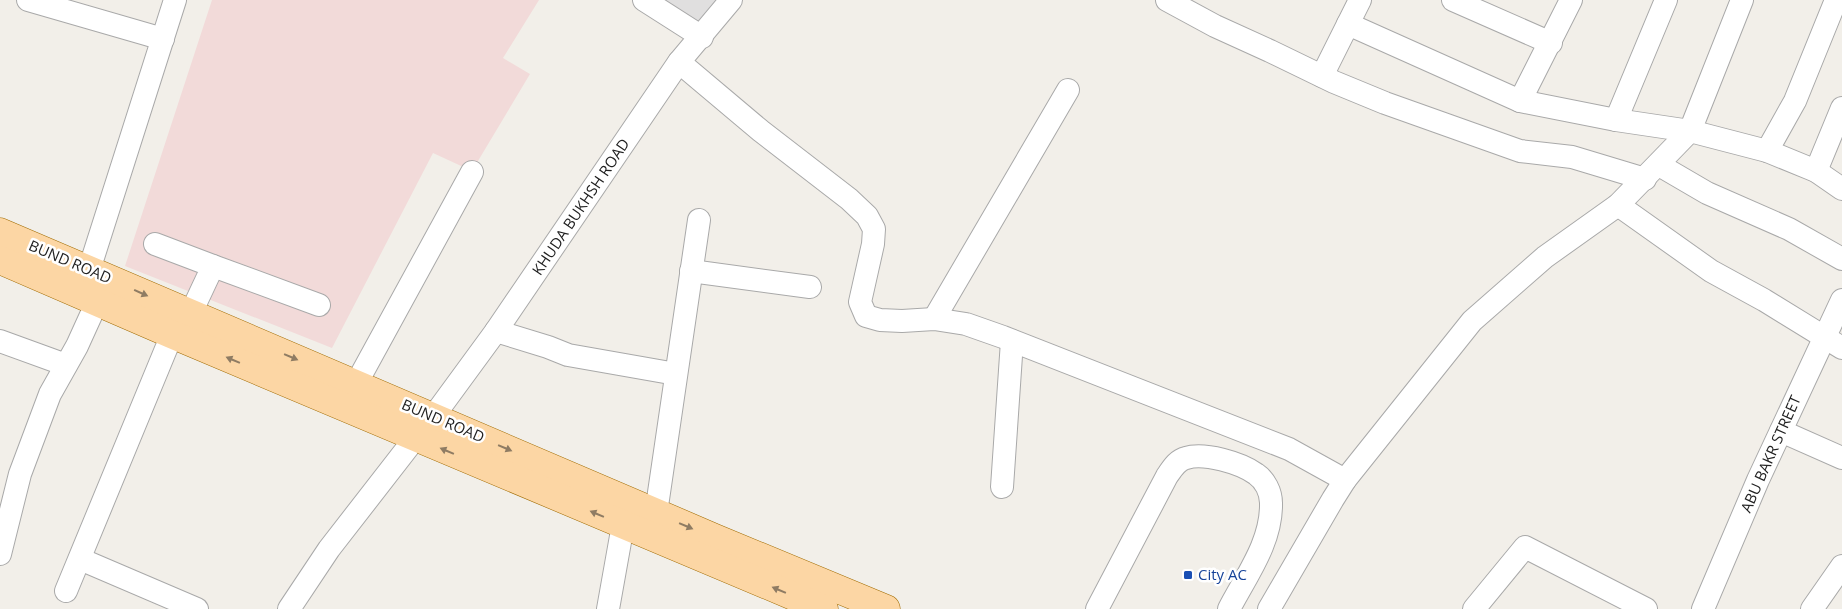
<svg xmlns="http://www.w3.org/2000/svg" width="1842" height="609" font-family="'Open Sans',sans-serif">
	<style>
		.residential { fill: #e0dfdf }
		.commercial { fill: #f2dad9 }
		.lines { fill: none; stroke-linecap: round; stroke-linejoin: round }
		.minor-casing { stroke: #a9a9a9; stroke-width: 24 }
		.major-casing { stroke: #a06b00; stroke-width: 29 }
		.minor { stroke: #fff; stroke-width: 22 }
		.major { stroke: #fcd6a4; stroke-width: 28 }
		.oneway { fill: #8f7c63 }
		.transit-dot { fill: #1a4fb4; stroke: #fff; stroke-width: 2 }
		.labels { text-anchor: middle; stroke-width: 5; stroke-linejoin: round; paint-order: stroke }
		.street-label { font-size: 15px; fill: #222; stroke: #fff }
		.transit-label { font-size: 15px; fill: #164399; stroke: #fff; text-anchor: start }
	</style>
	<rect width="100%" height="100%" fill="#f2efe9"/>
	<path class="residential" d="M644,0h88l-30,37z"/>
	<path class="commercial" d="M212,0h327l-36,58 27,16 -58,97 -39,-18 -101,195 -207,-82z"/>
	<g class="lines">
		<g class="minor-casing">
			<g id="minor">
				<path d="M28,0l135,39"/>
				<path d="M644,0l58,37"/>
				<path d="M1167,0l48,26 55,25 64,31 51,21 135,48 52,6 73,22"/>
				<path d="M1453,0l98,43"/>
				<path d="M1348,24l172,77 96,19 74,11 77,20 49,20 26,18"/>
				<path d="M679,62l82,69 88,68 18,17 7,13 -1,15 -13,58 6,14 14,4 22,1 32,-2 32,5 37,13 286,112 56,31"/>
				<path d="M1322,76l38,-76"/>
				<path d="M1520,101l51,-101"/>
				<path d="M1616,120l50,-120"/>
				<path d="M1767,151l28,-50 41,-101"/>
				<path d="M1659,165l48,28 82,36 53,30"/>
				<path d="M1816,171l26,-63"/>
				<path d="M1618,205l93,66 53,29 78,48"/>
				<path d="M155,244l58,22 -23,49"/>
				<path d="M213,266l106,39"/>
				<path d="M89,270l86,-270"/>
				<path d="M691,271l119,16"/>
				<path d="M934,319l134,-229"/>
				<path d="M496,331l52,16 20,8 108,19"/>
				<path d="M0,341l66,24"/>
				<path d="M356,384l116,-212"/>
				<path d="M433,417l63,-86 183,-269 52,-62"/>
				<path d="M1781,431l61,27"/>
				<path d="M1002,487l10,-146"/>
				<path d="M656,513l43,-293"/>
				<path d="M0,554l20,-80 30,-80 27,-48 20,-44"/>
				<path d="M80,559l117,50"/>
				<path d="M66,591l112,-271"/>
				<path d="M289,609l40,-60 87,-112"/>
				<path d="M608,609l15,-84"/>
				<path d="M1097,609l70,-133c5,-7 10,-16 19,-18 18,-6 55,5 70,16 9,6 15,18 15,29 1,39 -25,73 -42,106"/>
				<path d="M1269,609l64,-110 12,-19 127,-159 73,-64 73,-52 72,-74 52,-131"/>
				<path d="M1474,609l51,-62 121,62"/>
				<path d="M1703,609l55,-129 84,-180"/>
				<path d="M1812,609l30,-43"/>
			</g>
		</g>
		<g class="major-casing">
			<g id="major">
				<path d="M0,232l715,306 171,71"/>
				<path d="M0,260l171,74 653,275"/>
			</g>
		</g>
		<use href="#minor" class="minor"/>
		<use href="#major" class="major"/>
	</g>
	<defs><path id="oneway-solid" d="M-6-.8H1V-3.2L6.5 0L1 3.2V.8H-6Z" transform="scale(1.25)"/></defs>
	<g class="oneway">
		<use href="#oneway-solid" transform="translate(141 293) rotate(24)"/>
		<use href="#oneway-solid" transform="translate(291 357) rotate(23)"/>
		<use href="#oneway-solid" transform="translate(233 360) rotate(-157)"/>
		<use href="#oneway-solid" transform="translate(505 448) rotate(23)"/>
		<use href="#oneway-solid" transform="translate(447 451) rotate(-157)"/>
		<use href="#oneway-solid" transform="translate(597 514) rotate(-157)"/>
		<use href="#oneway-solid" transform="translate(686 526) rotate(23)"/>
		<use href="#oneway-solid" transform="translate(779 590) rotate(-157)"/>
	</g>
	<rect class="transit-dot" x="1183" y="570" width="10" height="10" rx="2.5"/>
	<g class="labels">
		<g class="street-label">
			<text transform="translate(581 207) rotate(-56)" y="5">KHUDA BUKHSH ROAD</text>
			<text transform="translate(70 262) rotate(23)" y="5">BUND ROAD</text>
			<text transform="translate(443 421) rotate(23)" y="5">BUND ROAD</text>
			<text transform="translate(1771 454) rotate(-66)" y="5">ABU BAKR STREET</text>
		</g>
		<g class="transit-label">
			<text x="1198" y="580">City AC</text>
		</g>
	</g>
</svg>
